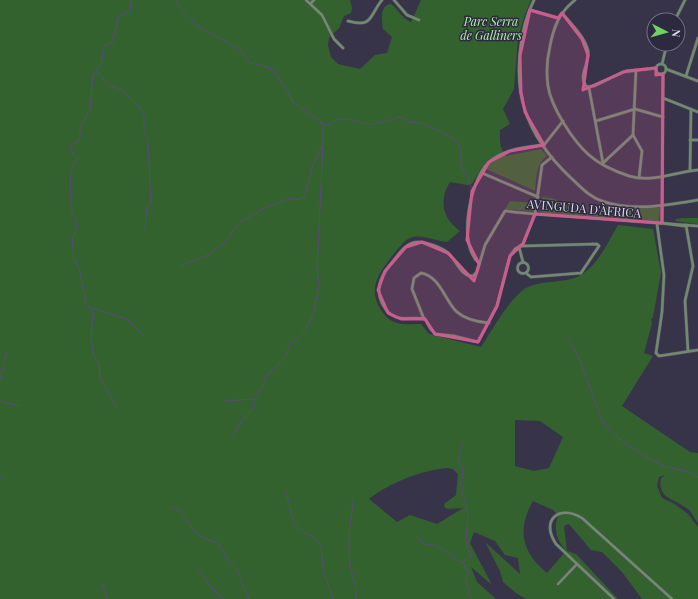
<svg xmlns="http://www.w3.org/2000/svg" width="698" height="599" font-family="'Playfair Display',serif">
	<style>
		.green { fill: #34622e; fill-rule: evenodd }
		.lines { fill: none; stroke-linecap: round; stroke-linejoin: round }
		.stream { stroke: #59497b; stroke-width: 1 }
		.street-casing { stroke: #555267; stroke-width: 3.5 }
		.street { stroke: #728a6e; stroke-width: 2.5 }
		.marked { fill: #cb5c8d; fill-opacity: 0.2; stroke: #cb5c8d; stroke-width: 3; stroke-linejoin: round }
		.labels { text-anchor: middle; stroke-width: 3; stroke-linejoin: round; paint-order: stroke }
		.park-label { font-size: 12px; font-style: italic; fill: #a9f59d; stroke: #2d293f }
		.street-label { font-size: 12px; fill: #dcdbe9; stroke: #2d293f }
	</style>
	<rect width="100%" height="100%" fill="#37344a"/>
	<g class="green">
		<path d="M0,0h350l2,8 -1,5 -7,3 -5,12 -10,10 -1,7 3,12 7,7 22,5 15,-14 12,-2 5,-16 -9,-8c-1,-8 -4,-24 8,-25 8,6 10,14 20,18l10,-22h110l-6,14 -7,24 -4,51 -11,20 7,15 -10,6c0,11 -1,18 6,26l35,-7 6,7c-12,9 -10,21 -12,35l-53,-24 -10,17 -5,1 -17,-3c-12,19 -7,37 10,49l-13,11c-11,-1 -23,-7 -34,-5 -9,2 -14,11 -20,18 -14,18 -26,33 -12,55 10,16 22,15 40,14l8,10 52,13c12,-18 25,-43 42,-57 16,-11 42,-6 56,-14 18,-9 29,-34 39,-51l35,4 8,44 -8,44 -2,2 1,4 -8,30 9,3 -31,50 68,46 8,1v70c-4,-4 -5,-9 -9,-13 -14,-12 -32,-10 -28,-32l4,-3 -6,2 -2,9 5,12 11,5 15,11 10,13v72h-56l-20,-27 -20,-20 -11,-2 -22,-26 -5,2 3,25 9,3 42,45h-92l-10,-6 -13,-11 -3,-11 -15,-29 35,32 -2,-16 -13,-3 -10,-14 -21,-9 -4,11 22,42 -21,-18 6,15 19,17h-496zM515,420l25,1 23,16 -14,31 -15,3 -19,-5zM447,468l6,1 5,5 -2,21 -12,9 1,4 4,1 14,-1 -26,16 -27,-9 -13,7 -28,-23c20,-16 53,-29 78,-31zM533,501l20,9 5,6c-5,14 -1,24 8,35l-19,22c-26,-21 -30,-44 -14,-72z"/>
		<path d="M542,197l9,1 22,7 -1,6 30,3 2,-10 17,4h39l-1,13h-6l-112,-8 -1,-3z"/>
		<path d="M510,201l25,2 -2,8 -28,-2z"/>
		<path d="M684,218h14v6l-23,-3 1,-2z"/>
	</g>
	<g class="lines">
		<g class="stream">
			<path d="M175,0l9,13 15,14 39,21 4,3 8,12 19,4 9,9 16,27 31,22h5c13,-13 26,-1 42,-1 9,-1 20,-5 28,-7l10,5 15,2 28,14 8,10v19l8,11 -1,2 3,7"/>
			<path d="M97,71l12,14 13,5 14,13 8,11v17l4,10 3,63 -4,2 -2,23"/>
			<path d="M321,121l2,3v20"/>
			<path d="M180,266l28,-11 17,-13 14,-19 24,-14 27,-11 10,2 5,-4 8,-32 9,-18"/>
			<path d="M91,308l36,11 19,18"/>
			<path d="M567,336l12,22 24,65 18,17 22,15 23,12 24,5 8,5"/>
			<path d="M0,379l7,-28"/>
			<path d="M0,401l19,5"/>
			<path d="M224,401l31,-2"/>
			<path d="M117,407l-17,-29 -1,-14 -5,-8 -3,-18 2,-25 -9,-13 2,-7 -3,-4 -4,-21 -5,-9 -2,-21c11,-17 -1,-19 -1,-32 0,-12 -4,-40 7,-47l-8,-9 1,-5 9,-5v-12l10,-19 3,-34 9,-13 1,-15 9,-4 7,-27 11,-5 1,-11"/>
			<path d="M233,437l6,-13 15,-17 2,-11 7,-9 2,-9 20,-21 5,-12 15,-14 8,-16 6,-29 -2,-17 6,-124"/>
			<path d="M463,444l-4,9v12l3,1 1,10 -3,8 3,4 -1,7c5,6 2,12 6,18l-2,30 5,13 -8,6 6,12 -4,6 6,19"/>
			<path d="M0,478l2,1"/>
			<path d="M285,491c6,11 4,24 12,35 5,7 15,9 20,14 7,8 4,18 6,27 2,11 7,21 10,32"/>
			<path d="M354,495c-3,23 -7,45 -4,68 1,12 8,24 6,36"/>
			<path d="M172,507l7,4 20,25 18,7 4,5 6,11 8,7 14,33"/>
			<path d="M416,537l10,8c14,-3 24,13 36,17"/>
			<path d="M197,567l12,18 14,14"/>
			<path d="M100,583l3,2 4,14"/>
		</g>
		<g class="street-casing">
			<g id="street">
				<path d="M306,0l16,15 12,24 9,9"/>
				<path d="M394,0l13,15 12,5"/>
				<path d="M534,0c-15,29 -20,79 -9,110 8,25 26,49 45,67 10,9 19,20 32,24 29,11 66,4 96,-1"/>
				<path d="M575,0c-16,13 -21,26 -25,46 -3,13 -4,26 -2,40 3,21 25,55 41,69 10,9 28,17 40,21 23,7 46,-4 69,-6"/>
				<path d="M311,3l3,-3"/>
				<path d="M530,10l28,8"/>
				<path d="M562,13c9,11 23,24 26,38 2,13 -11,25 -1,36l7,-1 29,-14 33,-4"/>
				<path d="M675,20l10,-20"/>
				<path d="M348,21c25,7 21,-5 34,-21"/>
				<circle cx="661" cy="69" r="5"/>
				<path d="M662,64l5,-20"/>
				<path d="M666,69l32,12"/>
				<path d="M636,70l-3,65 9,16 -3,27"/>
				<path d="M686,76l12,-38"/>
				<path d="M589,88l14,75"/>
				<path d="M663,98l35,14"/>
				<path d="M596,121l39,-12 28,8"/>
				<path d="M690,140h8"/>
				<path d="M552,157l-10,8 -7,49 -12,30 -8,5 -5,7 -13,50 -19,36 -24,-6 -19,-2 -5,-6 -5,-9c-12,-3 -23,3 -33,-4 -5,-2 -7,-7 -10,-12 -8,-17 1,-30 12,-43 6,-8 13,-18 24,-18 9,0 25,6 31,12 8,7 12,23 24,22l4,-4 8,-27 20,-34h2c14,2 29,3 43,4 50,4 99,7 148,11"/>
				<path d="M603,163l30,-28"/>
				<path d="M690,170l1,-61"/>
				<path d="M482,173l56,24"/>
				<path d="M662,223l1,-149"/>
				<path d="M662,223l22,3"/>
				<path d="M657,224l7,51 -2,37 -6,41 3,3 39,-6"/>
				<path d="M686,225l7,41 -8,35 3,50"/>
				<path d="M522,246l75,-2 2,2 -18,27 -50,4 -5,-4"/>
				<path d="M519,247l4,15"/>
				<circle cx="523" cy="268" r="5.5"/>
				<path d="M479,263c-22,-18 -9,-82 9,-100 14,-14 38,-16 56,-18l19,-24"/>
				<path d="M424,319l-12,-30 2,-11 7,-5c19,3 24,28 36,39 9,8 21,10 32,11"/>
				<path d="M558,584l19,-20"/>
				<path d="M614,599l-58,-55c-16,-24 3,-40 26,-26l90,81"/>
			</g>
		</g>
		<use href="#street" class="street"/>
	</g>
	<path class="marked" d="M530,10l28,8 4,-5 20,26 6,16 -5,35 43,-19 30,-3v7l7,-1 -1,149 -127,-9 -12,30 -13,12 -13,50 -19,36 -43,-8 -10,-15h-24l-13,-6 -10,-23 7,-19 21,-24 16,-5 26,11 26,28 5,-17 -12,-24 5,-49 17,-29 21,-11 34,-6 -19,-33 -4,-20 -1,-36z"/>
	<g class="labels">
		<g class="park-label">
			<text x="491" y="26">Parc Serra<tspan x="491" dy="14">de Galliners</tspan></text>
		</g>
		<g class="street-label">
			<text transform="translate(584 209) rotate(5)" y="4">AVINGUDA D'ÀFRICA</text>
		</g>
	</g>
	<g transform="translate(666 32) rotate(96)"><circle r="19" fill="#2d293f" stroke="#737083"/>
	<path d="M0-3L7 15L0 10L-7 15Z" fill="#6ed360"/>
	<text y="-6" font-size="11" font-weight="bold" text-anchor="middle" fill="#dcdbe9">N</text>
	</g>
</svg>
